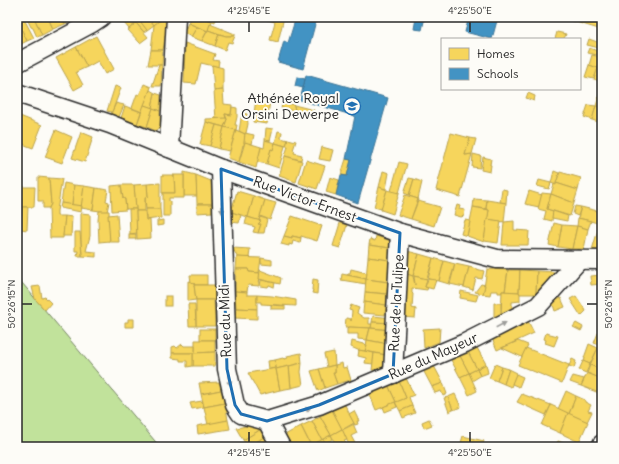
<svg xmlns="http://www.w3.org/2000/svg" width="619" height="464" font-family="Delius,sans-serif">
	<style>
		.green { fill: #c1e29b; stroke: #768663 }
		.homes { fill: #f6d55c; stroke: #b9a24d }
		.schools { fill: #4393c3; stroke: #3c7495 }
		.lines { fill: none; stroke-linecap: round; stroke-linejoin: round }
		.street-casing { stroke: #2b2b2b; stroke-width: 21 }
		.street { stroke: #fdfcf7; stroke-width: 18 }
		.oneway { fill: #9e9e9b }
		.marked { fill: none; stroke: #1f6fb2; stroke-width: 3; stroke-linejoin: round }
		.ticks { fill: none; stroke: #2b2b2b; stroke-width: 1.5 }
		.labels { text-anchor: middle; stroke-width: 4; stroke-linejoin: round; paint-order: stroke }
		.poi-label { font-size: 14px; fill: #2b2b2b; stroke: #fdfcf7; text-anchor: end }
		.street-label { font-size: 14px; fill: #2b2b2b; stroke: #fdfcf7 }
		.neatline { fill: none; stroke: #2b2b2b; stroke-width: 1.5 }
		.ticks-label { font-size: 10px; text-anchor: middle; fill: #2b2b2b }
	</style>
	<rect width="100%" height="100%" fill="#fdfcf7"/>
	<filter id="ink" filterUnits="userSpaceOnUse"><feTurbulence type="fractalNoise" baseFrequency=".025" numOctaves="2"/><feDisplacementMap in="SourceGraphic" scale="8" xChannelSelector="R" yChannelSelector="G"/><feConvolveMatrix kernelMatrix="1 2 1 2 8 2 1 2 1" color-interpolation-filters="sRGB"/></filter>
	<g filter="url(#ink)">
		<path class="green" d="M17,277l143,170h-143z"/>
		<g class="homes">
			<path d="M26,17h8l8,18 -5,2 -4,-9 -2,-1z"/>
			<path d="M34,17h14l5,12 -11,6z"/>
			<path d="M48,17h13l4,7 -12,5z"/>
			<path d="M61,17h13l1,2 -10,5z"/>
			<path d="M121,17h16l10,13 -3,2 -8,-9 -7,6 -9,-11z"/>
			<path d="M142,17h6l6,8 -7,5 -8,-10z"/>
			<path d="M148,17h14l1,1 -9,7z"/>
			<path d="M190,17h11l11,4 -4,10 -20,-8z"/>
			<path d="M208,17h8l-1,5 -8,-3z"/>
			<path d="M266,17h18l-6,25 -8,-2 5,-18 -10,-3z"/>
			<path d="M563,17h29l7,2 1,-2h2v13l-39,-12z"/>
			<path d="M163,18l5,1 -5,31h-12l3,-25z"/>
			<path d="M24,19l10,19 -7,3 -9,-19z"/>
			<path d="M18,22l9,19 -10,5v-23z"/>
			<path d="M136,23l12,14 -8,6 -12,-13z"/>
			<path d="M188,23l9,4 -6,10 -7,-4z"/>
			<path d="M210,24l25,10v2h-9l-18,-6z"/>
			<path d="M197,27l10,4 -5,10 -11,-4z"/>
			<path d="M208,30l11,4 -4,12 -13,-5z"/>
			<path d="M557,32l9,2 -2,5h-9z"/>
			<path d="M219,34l7,2h9l-3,7 -4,-1 -3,8 -10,-4z"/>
			<path d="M96,36l18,33 -9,5 -7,-13 -11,6 -11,-20z"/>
			<path d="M589,39l11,4 -1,5 -12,-3z"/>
			<path d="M185,43l30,11 -2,6 6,1 -1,6 -17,-4 -5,21 -12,-1z"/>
			<path d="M76,47l11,20 -11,5 7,13 -9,5 -18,-32z"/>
			<path d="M589,48l9,3 -1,4 -10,-2z"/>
			<path d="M151,50h12l-1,15h-14z"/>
			<path d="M592,55l9,2 -3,11 -9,-3z"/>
			<path d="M601,57l1,1v11l-4,-1z"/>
			<path d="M159,65h3l-1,21h-9z"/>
			<path d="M212,65l11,3v22l-9,1z"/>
			<path d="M589,65l9,3 -4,11 -9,-2z"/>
			<path d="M598,68l4,1v13l-8,-3z"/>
			<path d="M144,84l7,3 -9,25 -10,-4 5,-14 2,1z"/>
			<path d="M602,85v22l-6,-1z"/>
			<path d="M115,86l6,2 -9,24 -5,-1z"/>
			<path d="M150,90l5,3 -3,15 -8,-3z"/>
			<path d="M223,90l1,14 8,1 -1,10 -6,-1 1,5 -10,1 -2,-29z"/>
			<path d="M155,93l6,2 -1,16 -8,-3z"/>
			<path d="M528,93l7,3 -1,5 -8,-3z"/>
			<path d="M256,98l14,2 -3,24 -14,-2z"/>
			<path d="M283,102l11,3 1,6 -14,-3z"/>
			<path d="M116,103l8,2 -5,12 -8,-3z"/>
			<path d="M144,105l9,3 -6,19 -10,-3z"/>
			<path d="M294,105l20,5 -1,4 -18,-4z"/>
			<path d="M588,105l8,1 -4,14 -8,-3z"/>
			<path d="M125,106l16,6 -4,12 -16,-6z"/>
			<path d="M596,106l6,1v16l-10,-3z"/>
			<path d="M232,107l5,1v9l-2,8h2l-1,5 -12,-3 3,-8 -2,-5 6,1z"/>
			<path d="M153,108l7,3v17l-4,3 -9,-4z"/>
			<path d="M242,113l5,1 1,10 -2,9 -1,1 -6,-3z"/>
			<path d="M20,116l22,9 -9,23 -16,-6v-18z"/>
			<path d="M226,118l1,1 -3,8 -18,-5v-3z"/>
			<path d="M206,122l10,3 -6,21 -10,-2z"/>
			<path d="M216,125l8,2 -5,22 -9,-3z"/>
			<path d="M224,127l12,3 -6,21 -11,-2z"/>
			<path d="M266,128l7,1 -3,12 -5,-1z"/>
			<path d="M56,130l16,7 -10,26 -17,-6z"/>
			<path d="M236,130l9,4 -1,12 -1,-1 -4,17 -11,-4z"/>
			<path d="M278,131l4,1 -1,6 7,2 -2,6 -11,-3z"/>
			<path d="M81,132l12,5 -8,25 -13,-4z"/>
			<path d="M245,133l9,2 -2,9 -8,-1z"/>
			<path d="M451,133l19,5 -5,17 7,-1 -12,43 -24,-7z"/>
			<path d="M470,138l6,1 -4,15 -7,1z"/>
			<path d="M288,139l8,2 -3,9 2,1 -1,2 8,2 -1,5 -16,-4 3,-10h-2z"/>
			<path d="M265,140l10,3 -2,7 -2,-1 -4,15 -10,-2 4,-15 3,1z"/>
			<path d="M245,142l16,5 -5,21 -17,-6z"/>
			<path d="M275,143l10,3 -6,22 -12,-4 4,-15 2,1z"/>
			<path d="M322,147l11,3 -3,11 -11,-2z"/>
			<path d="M473,154l8,2 -1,12 -8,-1z"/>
			<path d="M285,156l17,5 -6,21 -17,-6z"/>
			<path d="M483,157l8,2 -1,6h1l-1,7 -9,-2z"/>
			<path d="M346,159l5,1 -4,16 -6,-1z"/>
			<path d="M306,160l19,6 -8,23 -18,-6z"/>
			<path d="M399,162l8,2 -8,29 -8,-2z"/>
			<path d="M383,171l6,2 -3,16 -7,-2z"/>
			<path d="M554,171l5,2 -3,12 -5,-2z"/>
			<path d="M184,172l12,3 1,21h-13z"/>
			<path d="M560,172l21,6 -3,12 -22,-7z"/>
			<path d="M162,175h12l1,18h-13z"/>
			<path d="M174,175h10v23h-15v3h1v15h-7v-23h12z"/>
			<path d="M196,175l15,6 1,23h-15z"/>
			<path d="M38,177l11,1 2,26 -2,4h-6v-7h-5z"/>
			<path d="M330,177l9,3 -3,15 -10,-3z"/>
			<path d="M49,178l13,1 -5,32v5h8l-2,22h-13l-1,-30 2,-4z"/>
			<path d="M409,178l5,1 -5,16 -5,-2z"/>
			<path d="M414,179l8,3 -4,17 -9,-3z"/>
			<path d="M539,180l12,3 -2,6 -12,-3z"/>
			<path d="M64,183l10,2 -2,20 -11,-2z"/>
			<path d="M160,183v26h-14l-1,-11 3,-1 -1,-13z"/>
			<path d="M556,183l22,7 -4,13 -23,-9 3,-10 2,1z"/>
			<path d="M147,184l1,13 -3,1v13h-9l-2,-26z"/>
			<path d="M74,185l10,1 -2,20 -10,-1z"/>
			<path d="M121,185l2,13 2,1 1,11 -14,1 -1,-25z"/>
			<path d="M121,185h13l2,24h-10l-1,-10 -2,-1z"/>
			<path d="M84,186l12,2 -3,22 -12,-2z"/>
			<path d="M17,187h5l-1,12h-4z"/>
			<path d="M22,187h13l-1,20h-13z"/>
			<path d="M379,187l8,3 -6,19 -7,-2z"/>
			<path d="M96,188l12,2 -2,11 3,1 -2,10 -14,-2z"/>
			<path d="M502,189l5,1 -1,13 -6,-1z"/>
			<path d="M387,190l12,3 -6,21 -12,-4z"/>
			<path d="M237,191l17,5 -6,21 -17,-5z"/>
			<path d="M529,191l13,4 -3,12 -14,-3z"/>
			<path d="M542,193l9,1 -4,15 6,2 -1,10 -8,-2 2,-8 -8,-2z"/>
			<path d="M551,194l23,9 -4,13 -23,-7z"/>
			<path d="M405,195l13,4 -7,20 -13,-4z"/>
			<path d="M254,196l11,4 -6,21 -11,-4z"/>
			<rect x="17" y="199" width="4" height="26"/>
			<path d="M474,199l13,1 -1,9 -13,-2z"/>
			<path d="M265,200l11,3 -6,17 -10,-4z"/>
			<path d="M487,200l19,3 -2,19 -17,-3 2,-9 -3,-1z"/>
			<path d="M418,201l22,6 -6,19 -23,-7z"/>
			<path d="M61,203l21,3 -1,6 -21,-4z"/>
			<path d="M197,204h15v8l-15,1z"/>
			<path d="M457,205l3,1 -1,3 6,1 -1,6 -3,1 -7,-2z"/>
			<path d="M575,206l6,1 -3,9 -5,-2z"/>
			<path d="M22,207h6l-1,23 -6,-1z"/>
			<path d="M473,207l16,3 -5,32 -17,-6z"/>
			<path d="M581,207l21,5 -4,11 -20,-5z"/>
			<path d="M129,209h7l1,24 -7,1z"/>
			<path d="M146,209h14l1,9 -15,2z"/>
			<path d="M99,211h10l1,30 -11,1 -1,-22z"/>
			<path d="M136,211h9l1,9h4l1,18 -14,1z"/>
			<path d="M553,211l15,5 -1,5 -15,-3z"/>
			<path d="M231,212l10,3 -2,8 -8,-1z"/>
			<path d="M81,213l9,1v22l-4,15 10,1v5l-14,-1 -1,-16z"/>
			<path d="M117,214l2,28h-9l-2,-27z"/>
			<path d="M65,216l7,1 -1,19h-8z"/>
			<path d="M292,216l30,10 -5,15 -16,-5v2l-9,-2v2l-8,-2z"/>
			<path d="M247,217l14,4 -3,3h3l-3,9 -5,-1 2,-5 -10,-3z"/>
			<path d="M260,217l7,2 -3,14h-6l3,-9h-3l3,-3 -2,-1z"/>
			<path d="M578,218l13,3 -3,8 -11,-3z"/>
			<path d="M487,219l14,2 -3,22 -14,-2z"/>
			<path d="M163,220v5l-6,1v-5z"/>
			<path d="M465,220l5,1 -3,15 -6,-2z"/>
			<path d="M514,221v9l15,1 -1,14h-26l2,-23z"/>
			<path d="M340,223l7,2 -7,23 -7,-2z"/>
			<path d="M554,223l8,2 -4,22 -9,-2z"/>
			<path d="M600,223l2,1v21l-1,5h-9z"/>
			<path d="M562,225l15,1 -5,23 -14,-2z"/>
			<path d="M577,226l11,3 -4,20h-12z"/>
			<path d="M75,232h5l2,24h-5l1,-5h-3z"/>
			<rect x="129" y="234" width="7" height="5"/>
			<path d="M284,236l8,2v-2l9,2 -1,5 -7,-2 -1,4 -3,-1v2l-8,-2z"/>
			<path d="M376,236l15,5 -1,7 -21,-3 1,-6 5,2z"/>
			<path d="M369,245l21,3 -1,12 -21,-3z"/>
			<path d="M233,248l17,1 -1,9 -12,-1z"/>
			<path d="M407,251l12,3 -6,22 -10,-3z"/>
			<path d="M419,254l14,4 -6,21 -14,-3z"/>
			<path d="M237,257l24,1 -2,15 -10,-1 -1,-3h-12z"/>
			<path d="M368,257l21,3 -1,22 -22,-3z"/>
			<path d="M261,258l11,2v5l-11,-1z"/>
			<path d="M433,258l11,3 -5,20 -11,-2z"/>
			<path d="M444,261l11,3 -6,20 -10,-3z"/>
			<path d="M455,264l14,3 -5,20 -14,-3z"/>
			<path d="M469,267l15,4 -2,8 -6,-1 -3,12 -9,-3z"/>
			<path d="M236,269h12l1,3 11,1 -1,13 -11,-1 -1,7 -12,-1z"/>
			<path d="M351,269l16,4 -1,6 -19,-4 1,-2h2z"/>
			<path d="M487,269l21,1 -3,21h-3v2h-4v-2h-7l-1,4 -7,-1z"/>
			<path d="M260,270l21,8 -1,6 -21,-5z"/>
			<path d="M508,270h12l-1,22h-14z"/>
			<path d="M520,270l17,1 -1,23h-17z"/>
			<path d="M537,271l18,1 1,8 -20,15z"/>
			<path d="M403,273l10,3 2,9 -1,-9 13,3 -2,8h3l-1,3 -15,-2v5l1,1 -1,14 4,1 -1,9 -16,-1z"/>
			<path d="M342,274l24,5v5l-25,-4z"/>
			<path d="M190,275h17v10h-13v-2h-3z"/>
			<path d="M602,275v9l-11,1 -1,-9z"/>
			<path d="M313,279l5,1 -1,14 -5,-1 1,-3h-1z"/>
			<path d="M366,279l22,3 -1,12 -22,-2z"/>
			<path d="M428,279l8,1 -3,9 -8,-2z"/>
			<path d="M261,280l14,3 -1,4 -5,-2 -1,2 -8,-1z"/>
			<path d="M188,281l6,2 2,17 -8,1z"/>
			<path d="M481,284l4,1 -2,9 -8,-2z"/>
			<path d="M194,285h21v15h-19z"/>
			<path d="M40,286l2,12 3,-1 6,6 -6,7 -10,-11 -3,-12z"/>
			<path d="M235,291l12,1v3h10v14l-21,-1z"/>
			<path d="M461,291l17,4 -2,6 -16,-3z"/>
			<path d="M502,291l17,1 1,2v7l-8,1v7l-11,6z"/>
			<path d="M365,292l22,2 -1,11 -22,-3z"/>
			<path d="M257,295l15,1 24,4v6l-35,-2v-2h-4z"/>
			<rect x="165" y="296" width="6" height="10"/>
			<path d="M576,296l10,15 -5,5 -11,-17z"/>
			<path d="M561,298l4,9 -10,4 -3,-9z"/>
			<path d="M196,300h18l1,26h-19z"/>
			<path d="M364,302l22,3 -1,10 -22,-2z"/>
			<path d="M494,303h7v12l-7,4z"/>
			<path d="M188,304h7l1,22h-7z"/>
			<path d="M271,305l14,1v3h-14z"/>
			<path d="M351,305l8,3 -2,5 7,5h5v6h3l-1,4 -26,-1 1,-9 5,1v2l1,-10 -3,-1z"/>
			<path d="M236,308l21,1v10l-22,-1z"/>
			<path d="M373,316l19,2 -1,5 -19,-1z"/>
			<path d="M128,319h6v8h-9v-5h3z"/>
			<path d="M528,321l6,12 -37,17 -5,-12z"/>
			<path d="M372,322l19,1 -1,7 -19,-2z"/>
			<path d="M576,323l7,4 -2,4 -8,-4z"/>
			<path d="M350,327l20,1 -3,12 -9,-1v-5h-11v-6z"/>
			<path d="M370,328l20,2 -2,14 -21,-4z"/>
			<path d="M440,328l-1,14 -15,6 -1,-19z"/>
			<rect x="200" y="329" width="15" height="11"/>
			<path d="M546,333l12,3 -4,10 -9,-3 1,-3 -2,-1z"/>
			<path d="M598,333l4,2v11l-8,-3z"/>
			<path d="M195,340h20v12l-20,1z"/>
			<path d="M367,340l21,4 -2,11 -21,-4z"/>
			<path d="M352,341l15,4 -2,6h-5l-9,-4z"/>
			<path d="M518,341l10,4 -6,12 -20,-9z"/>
			<path d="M182,344l2,2h11v7h-23v-6l3,-1 2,2z"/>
			<path d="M589,344l9,4 -8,16 -6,-2 1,-4h-1z"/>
			<path d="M476,346l10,18 -9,5 -10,-19z"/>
			<path d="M526,348l43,17 -7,18 -44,-18z"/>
			<path d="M598,348l4,1v21l-12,-5z"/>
			<path d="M359,350l15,3 -1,11 -8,-1 1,-5 -8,-2z"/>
			<path d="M467,350l10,19 -8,4 -10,-19z"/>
			<path d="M215,352v14h-22v-13z"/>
			<path d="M334,352l1,13 -8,2 -3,-13z"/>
			<path d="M172,353h21v13l-6,1v-6h-7v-2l-8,-1z"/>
			<path d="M301,353l1,10 -26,6 4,21 -20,5 -12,-22 28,-5 -1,-8 8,-2 1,1 4,-1 -1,-2z"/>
			<path d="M374,353l12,2 -2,14 -12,1z"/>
			<path d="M459,354l10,19 -9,4 -10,-19z"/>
			<path d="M572,359l4,2 -2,7 -5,-2z"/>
			<path d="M275,360l1,8 -7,1 -1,-8z"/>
			<path d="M583,361l7,3 -4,9 -7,-3z"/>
			<path d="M302,363l-1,9 2,13 -12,3 -2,-22z"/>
			<path d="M342,363l1,5 4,-1 4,13 -14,4 -4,-11h2v-8z"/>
			<path d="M486,364l2,9 -8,3 -3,-7z"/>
			<path d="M495,364l7,3 -5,14 -8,-3z"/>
			<path d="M335,365v8h-2l4,11 -12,4 -6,-19z"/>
			<path d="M590,365l12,5v9l-15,-6z"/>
			<path d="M289,366l2,22 -11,2 -4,-21z"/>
			<path d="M434,366l9,17 -11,4 -9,-17z"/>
			<path d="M502,367l7,2 -5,15 -7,-3z"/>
			<path d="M319,369l6,19 -7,3 -7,-20z"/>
			<path d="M477,369l3,7 -8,5 -3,-8z"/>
			<path d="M509,369l8,4 -6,14 -7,-3z"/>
			<path d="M469,373l8,18 -8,4 -9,-18z"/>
			<path d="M587,373l15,6v7l-3,7 -18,-7z"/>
			<path d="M516,374l7,3 -4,10 -7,-3z"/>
			<path d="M573,376l11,3 -3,7 -11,-4z"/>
			<path d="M406,378l8,17 -5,2 3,9 -12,5 -5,-9 11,-4 -7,-17z"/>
			<path d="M399,381l7,17 -10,4 -8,-17z"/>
			<path d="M219,382l2,8 -20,4 -2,-11z"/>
			<path d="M443,383l4,11 -4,2 -2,-5 -6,2 -3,-6z"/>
			<path d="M388,385l8,17 -20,8 -7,-17z"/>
			<path d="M221,390l4,13 -21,4 -3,-13z"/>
			<path d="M566,391l10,5 -7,18 -11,-5z"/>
			<path d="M455,394l6,13 -8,3 -5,-13z"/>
			<path d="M522,394l29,11 -5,10 -29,-13z"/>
			<path d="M576,396l9,4v2l6,3 -3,6 4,1 -5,10 -18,-8z"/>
			<path d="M448,397l5,13 -4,2 -5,-14z"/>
			<path d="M202,401l2,6 -12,2 -2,-6z"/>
			<path d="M395,402l2,5 -12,5 -2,-5z"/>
			<path d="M225,403l3,17 -20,5 -4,-18z"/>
			<path d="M344,403l10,20 -12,7 -10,-20z"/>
			<path d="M551,405l17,8 -8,20 -18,-8z"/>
			<path d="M412,406l3,7 -12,5 -3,-7z"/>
			<path d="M332,410l10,19 -11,6 -11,-19z"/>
			<path d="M354,411l5,10h-2l1,3 -3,1 -6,-11z"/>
			<path d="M568,413l20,9 -9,20 -19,-9z"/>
			<path d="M320,416l11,19 -9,5 -10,-19z"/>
			<path d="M429,419l3,6 -8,3 -2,-6z"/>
			<path d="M228,420l2,9 -32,5 -1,-8z"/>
			<path d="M312,421l10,19 -11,6 -10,-20z"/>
			<path d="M257,424l3,6 -17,10 -7,-12z"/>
			<path d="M354,424v2l3,7 -6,3 6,11h-7l-8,-17z"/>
			<path d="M301,426l10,20 -3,1h-19l-6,-11z"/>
			<path d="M342,429l5,11 -3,1 2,2 -3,1 -1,-2 -6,3 -5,-10z"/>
			<path d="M260,430l4,7 -16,10 -5,-7z"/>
			<path d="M331,435l2,4 -8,4 -2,-4z"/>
			<path d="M463,436l21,5 -2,6 -22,-1z"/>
			<path d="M264,437l5,7 -5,3h-15z"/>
			<path d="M323,439l5,8h-16v-2z"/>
			<path d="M558,441l15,6h-18z"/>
		</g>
		<g class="schools">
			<path d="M296,17h21l-14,52 -25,-7 6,-21 4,2z"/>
			<path d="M419,17h6l-3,13 -8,-1 2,-11z"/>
			<path d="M469,17h29l-6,22 -27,-7z"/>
			<path d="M306,75l82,23 -30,105 -22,-8 5,-20 6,1 4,-16 -5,-1 9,-43 -55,-16z"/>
			<path d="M297,77l8,2 -2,9 -8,-2z"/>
		</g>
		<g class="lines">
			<g class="street-casing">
				<g id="street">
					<path d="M17,63l75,-40 9,-6"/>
					<path d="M17,93l93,31 111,45 179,64 97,26 105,1"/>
					<path d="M169,148l7,-131"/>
					<path d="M221,169l6,200 8,36 6,9 26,7 14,26"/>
					<path d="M393,374l7,-141"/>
					<path d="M267,421l52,-16 146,-62 73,-37 41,-46"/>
					<path d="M601,447l1,-3"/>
				</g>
			</g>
			<use href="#street" class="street"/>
		</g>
		<defs><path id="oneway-solid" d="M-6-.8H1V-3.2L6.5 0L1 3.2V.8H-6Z"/></defs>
		<g class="oneway">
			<use href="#oneway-solid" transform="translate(222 208) rotate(88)"/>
			<use href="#oneway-solid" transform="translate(501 325) rotate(-27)"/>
			<use href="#oneway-solid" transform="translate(229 380) rotate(76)"/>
			<use href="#oneway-solid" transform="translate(305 410) rotate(-17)"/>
		</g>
	</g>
	<path class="marked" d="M221,169l179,64 -7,141 -74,31 -52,16 -26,-7 -6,-9 -8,-36z"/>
	<path class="ticks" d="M249,22v10M470,22v10M22,304h10M587,304h10M249,432v10M470,432v10"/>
	<defs>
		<g id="school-ring" transform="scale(0.9)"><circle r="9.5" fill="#fdfcf7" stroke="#1f6fb2" stroke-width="1.5"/><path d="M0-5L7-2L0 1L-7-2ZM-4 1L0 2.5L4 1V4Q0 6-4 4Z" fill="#1f6fb2"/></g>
	</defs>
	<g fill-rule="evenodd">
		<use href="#school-ring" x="352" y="106"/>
	</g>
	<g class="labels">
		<g class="poi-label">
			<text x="339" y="103">Athénée Royal<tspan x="339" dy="16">Orsini Dewerpe</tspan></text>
		</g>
		<g class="street-label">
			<text transform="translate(305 199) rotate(20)" y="5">Rue Victor Ernest</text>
			<text transform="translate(396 303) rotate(-87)" y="5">Rue de la Tulipe</text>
			<text transform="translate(225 321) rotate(-92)" y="5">Rue du Midi</text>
			<text transform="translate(433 356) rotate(-24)" y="5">Rue du Mayeur</text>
		</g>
	</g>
	<rect width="619" height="464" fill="none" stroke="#fdfcf7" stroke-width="44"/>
	<rect x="441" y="38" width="140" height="52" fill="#fdfcf7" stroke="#a9a8a5"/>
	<rect x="449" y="48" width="20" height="12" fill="#f6d55c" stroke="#a9a8a5"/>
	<text x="477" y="58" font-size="12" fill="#2b2b2b">Homes</text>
	<rect x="449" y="68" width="20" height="12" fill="#4393c3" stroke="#a9a8a5"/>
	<text x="477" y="78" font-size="12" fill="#2b2b2b">Schools</text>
	<rect x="22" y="22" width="575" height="420" class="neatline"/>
	<g class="ticks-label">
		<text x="249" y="14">4°25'45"E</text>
		<text x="470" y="14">4°25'50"E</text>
		<text transform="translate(11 304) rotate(-90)" y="4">50°26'15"N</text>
		<text transform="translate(608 304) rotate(-90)" y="4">50°26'15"N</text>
		<text x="249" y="456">4°25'45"E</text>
		<text x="470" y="456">4°25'50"E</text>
	</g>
</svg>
